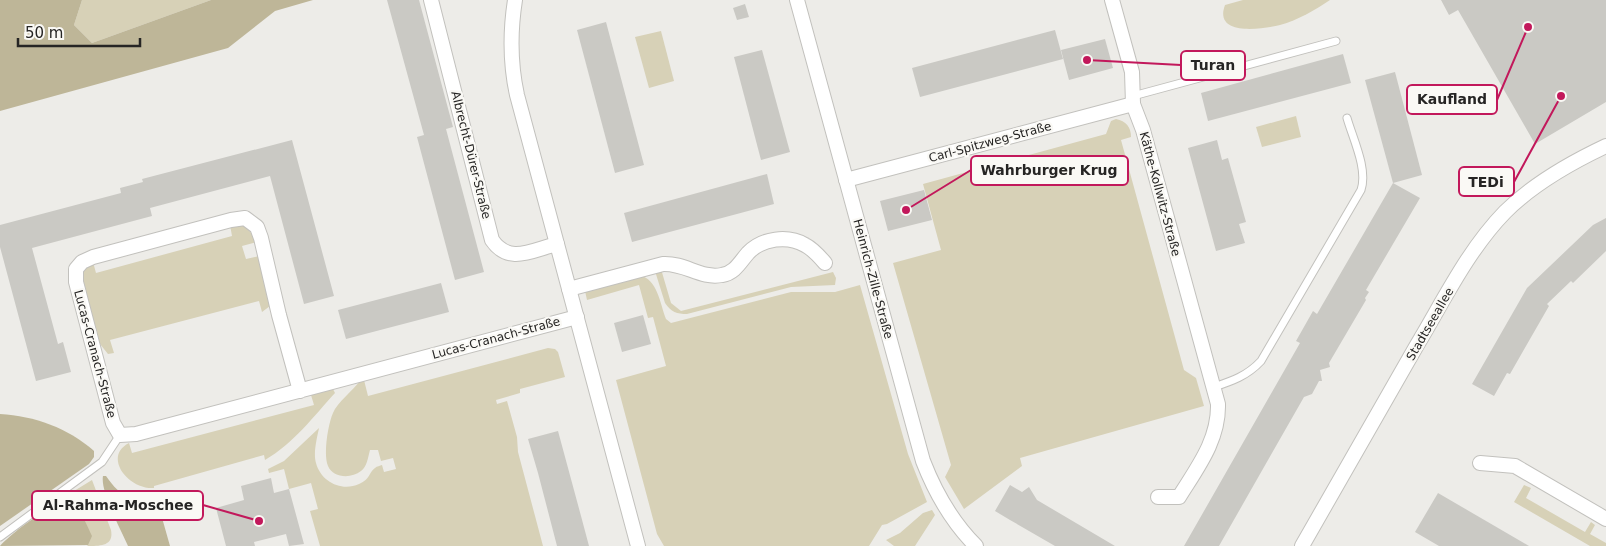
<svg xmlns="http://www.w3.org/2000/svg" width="1606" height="546" font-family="'DejaVu Sans',sans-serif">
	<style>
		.green { fill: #d7d1b7 }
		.forest { fill: #beb698 }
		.building { fill: #cac9c4 }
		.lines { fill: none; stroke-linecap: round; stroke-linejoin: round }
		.lane-casing { stroke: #c2c1bd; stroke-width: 9 }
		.street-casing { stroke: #c2c1bd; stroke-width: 16 }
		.lane { stroke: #fff; stroke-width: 7 }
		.street { stroke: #fff; stroke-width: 14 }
		.labels { text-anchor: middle; stroke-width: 4.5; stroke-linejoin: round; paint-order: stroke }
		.street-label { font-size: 12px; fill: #262524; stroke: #faf9f5 }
		.leader { fill: none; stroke: #c2185b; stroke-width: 2 }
		.callout-dot { fill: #c2185b; stroke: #faf9f5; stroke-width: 2 }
		.callout { fill: #faf9f5; stroke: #c2185b; stroke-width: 2 }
		.callout-label { font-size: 14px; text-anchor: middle; font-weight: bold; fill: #262524 }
	</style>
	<rect width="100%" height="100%" fill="#edece8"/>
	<g class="green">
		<path d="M82,0h129l-119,43 -18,-18z"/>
		<path d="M1243,0h87c-15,10 -32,20 -50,25 -17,4 -67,12 -55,-20z"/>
		<path d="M661,31l13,50 -25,7 -14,-51z"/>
		<path d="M1296,116l5,21 -39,10 -6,-20z"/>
		<path d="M1116,119c10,2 15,8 15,18l-10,3 63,230 12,8 8,28 -184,52 2,8 -58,43 -19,-32 6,-12 -58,-202 48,-13 -18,-66 183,-50 5,-13z"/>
		<path d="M237,224c10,2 15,9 20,18l-15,4 4,13 13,-3 11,50 -8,6 -3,-11 -149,39 4,13 -6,1 -8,-10 -19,-66 2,-9 10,-7 3,11 136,-37 -2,-11z"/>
		<path d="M661,269l10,34 10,8 152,-39 3,6 -1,7 -44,2 -104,27c-10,0 -16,-2 -22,-11l-10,-32z"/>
		<path d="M639,275c19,4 21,29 27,44l5,4 120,-31h44l25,-7 48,169 19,48 -40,22 -5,1 -13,21h-205l-7,-12 -41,-154 50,-14 -13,-49 -5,1 -9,-33 -52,15 -2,-9z"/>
		<path d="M548,348l7,1 3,3 7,25 -45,12v4l-24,7 1,4 10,-3 10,36 1,15 25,94h-223l-10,-35 8,-2 -7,-26 -22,6 -5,-20 -15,4 -1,-4 16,-8 35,-33c-2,10 -6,25 -3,35 5,19 26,29 43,21 12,-5 9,-11 16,-16 2,-2 5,-2 7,-3l2,7 12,-3 -3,-11 -12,3 -3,-11h-8c-2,7 -3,17 -9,21 -10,8 -28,7 -33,-5 -5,-11 0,-42 5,-53 4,-10 20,-23 27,-32l4,-1 4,16z"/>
		<path d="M331,389h2l2,4c-21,23 -42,51 -70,67l-1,-5 -110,31v2c-25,2 -52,-31 -25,-45l3,10 182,-48 -3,-10z"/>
		<path d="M92,480l19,50c3,16 -10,16 -24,16l1,-1 -25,-43 -9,3 7,-6z"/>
		<path d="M1524,485l7,3 -5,10 59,34 6,-10 4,3 -5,9 16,9v3h-16l-76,-44z"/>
		<path d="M932,510l3,5 -20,31h-21l-8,-6 14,-7 23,-20z"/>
	</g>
	<g class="forest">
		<path d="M0,0h82l-8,25 18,18 119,-43h102l-38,11 -47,37 -228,63z"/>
		<path d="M0,414c35,2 68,14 94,37v6l-5,7 -89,62z"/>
		<path d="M103,476h3c16,23 24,23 51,24l13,46h-42c-7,-16 -28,-55 -25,-70z"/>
		<path d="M63,502c17,2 22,20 29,34l-4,9 -88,1c13,-14 45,-38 63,-44z"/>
	</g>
	<g class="building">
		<path d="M387,0h32l34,127 -7,2 38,143 -29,8 -38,-143 7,-2z"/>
		<path d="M1441,0h165v102l-71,42 -77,-134 -9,5z"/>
		<path d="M745,4l4,13 -12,3 -4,-12z"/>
		<path d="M606,22l38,143 -29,8 -38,-143z"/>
		<path d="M1055,30l8,29 -143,38 -8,-29z"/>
		<path d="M1105,39l8,29 -44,12 -8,-30z"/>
		<path d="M762,50l28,102 -29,8 -27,-103z"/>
		<path d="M1343,54l8,29 -143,38 -7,-28z"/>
		<path d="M1395,72l27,103 -29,8 -28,-103z"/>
		<path d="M292,140l42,156 -30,8 -34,-128 -120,32 2,8 -120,32 26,96 5,-2 8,30 -35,9 -36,-134v-22l121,-32 -1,-5 23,-6 -1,-3z"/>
		<path d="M1217,140l5,20 6,-2 18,64 -7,2 6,19 -29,8 -28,-103z"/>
		<path d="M767,174l7,30 -142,38 -8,-29z"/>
		<path d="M1393,183l27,15 -54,92 3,2 -4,6 1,2 -37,63 1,4 -10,3 2,11h-3l-7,13 -8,3 -85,149h-35l116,-203 -4,-2 17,-30 4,3z"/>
		<path d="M924,190l8,30 -44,11 -8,-30z"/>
		<path d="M1606,218v33l-33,32 -2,-2 -24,23 2,2 -39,68 -3,-1 -13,23 -22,-12 55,-96 66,-63z"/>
		<path d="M441,283l8,29 -103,27 -8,-29z"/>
		<path d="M643,315l8,29 -29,8 -8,-29z"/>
		<path d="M558,431l23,85 8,30h-32l-19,-73 -10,-34z"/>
		<path d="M271,478l3,15 15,-4 15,55 -15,2 -3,-12 -32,8 1,4h-29l-10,-38 28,-8 -3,-14z"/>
		<path d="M1010,485l12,7 7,-5 8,13 78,46h-60l-45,-26 -15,-9z"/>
		<path d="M1438,493l91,53h-90l-24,-14z"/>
	</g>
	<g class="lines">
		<g class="lane-casing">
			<g id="lane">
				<path d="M1133,96l203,-55"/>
				<path d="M1214,387c18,-6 33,-11 47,-26l100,-171c7,-21 -8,-51 -14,-72"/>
				<path d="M0,537l102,-75 18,-27"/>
			</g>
		</g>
		<g class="street-casing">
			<g id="street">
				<path d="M431,0l61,240c17,25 40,10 65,4"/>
				<path d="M515,0c-5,32 -5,63 2,95l121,451"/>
				<path d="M797,0l126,461c12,31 29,61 53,85"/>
				<path d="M1112,0l20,72 1,32 10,26 75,274c1,36 -21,64 -39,93h-21"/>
				<path d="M846,180l287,-76"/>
				<path d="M569,289l94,-25c23,-1 37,15 59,11 13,-2 18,-13 26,-22 14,-15 40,-18 57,-8 8,4 14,11 20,18"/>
				<path d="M300,391l-21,-76 -18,-77 -4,-11 -12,-9 -14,2 -138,37 -11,5 -6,7v13l37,141 7,12 16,-1 441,-117"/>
				<path d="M1480,463l35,3 91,53"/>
				<path d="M1302,546c38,-67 77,-134 115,-201 27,-45 51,-95 88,-133 28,-28 65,-49 101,-66"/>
			</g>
		</g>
		<use href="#lane" class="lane"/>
		<use href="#street" class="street"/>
	</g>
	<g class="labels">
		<g class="street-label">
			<text transform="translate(990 142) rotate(-15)" y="4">Carl-Spitzweg-Straße</text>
			<text transform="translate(471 155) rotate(76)" y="4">Albrecht-Dürer-Straße</text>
			<text transform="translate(1160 194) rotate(75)" y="4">Käthe-Kollwitz-Straße</text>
			<text transform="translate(873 279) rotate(75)" y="4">Heinrich-Zille-Straße</text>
			<text transform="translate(1430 324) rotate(-60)" y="4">Stadtseeallee</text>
			<text transform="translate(496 338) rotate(-15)" y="4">Lucas-Cranach-Straße</text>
			<text transform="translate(95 354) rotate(75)" y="4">Lucas-Cranach-Straße</text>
		</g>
	</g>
	<path class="leader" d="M1087 60L1181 65M1528 27L1497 100M906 210L971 170M1561 96L1514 182M259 521L203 505"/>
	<g class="callout-dot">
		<circle cx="1087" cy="60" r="5"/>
		<circle cx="1528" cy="27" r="5"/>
		<circle cx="906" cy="210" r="5"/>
		<circle cx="1561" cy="96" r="5"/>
		<circle cx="259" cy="521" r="5"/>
	</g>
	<g class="callout">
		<rect x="1181" y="51" width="64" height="29" rx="5"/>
		<rect x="1407" y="85" width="90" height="29" rx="5"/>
		<rect x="971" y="156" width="157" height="29" rx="5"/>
		<rect x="1459" y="167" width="55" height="29" rx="5"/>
		<rect x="32" y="491" width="171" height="29" rx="5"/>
	</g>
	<g class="callout-label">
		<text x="1213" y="70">Turan</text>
		<text x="1452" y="104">Kaufland</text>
		<text x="1049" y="175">Wahrburger Krug</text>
		<text x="1486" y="187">TEDi</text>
		<text x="118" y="510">Al-Rahma-Moschee</text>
	</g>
	<path d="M18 38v8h122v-8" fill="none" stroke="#262524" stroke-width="2.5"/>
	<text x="25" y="38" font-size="15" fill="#262524" stroke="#faf9f5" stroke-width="4" paint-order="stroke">50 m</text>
</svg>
